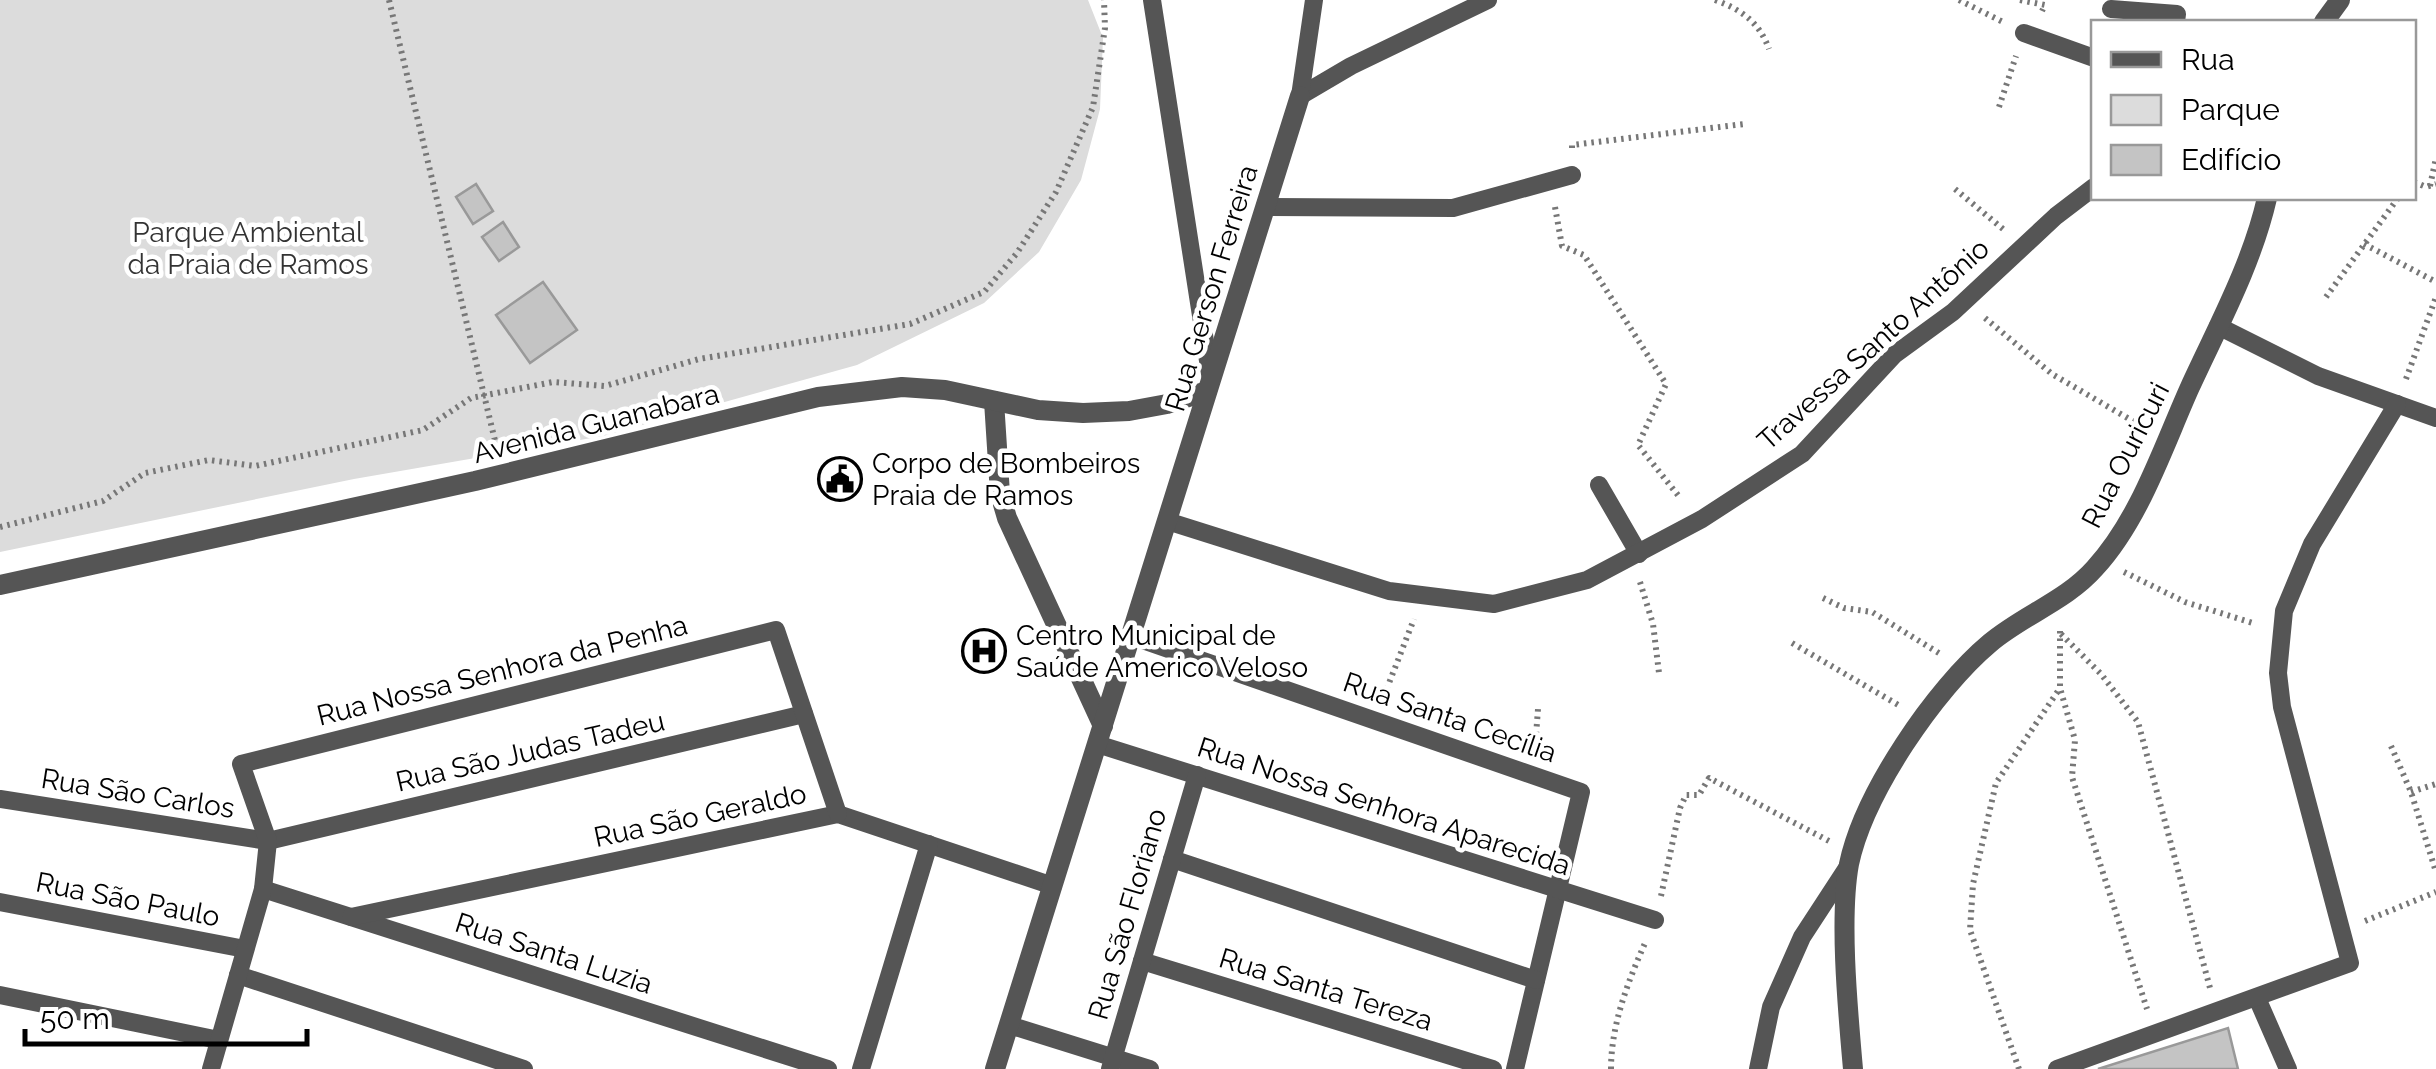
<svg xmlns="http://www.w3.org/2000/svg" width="2436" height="1069" font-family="Raleway,sans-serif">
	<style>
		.green { fill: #dcdcdc }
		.building { fill: #c4c4c4; stroke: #999; stroke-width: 2.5 }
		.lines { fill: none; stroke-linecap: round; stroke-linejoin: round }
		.path { stroke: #777; stroke-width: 6; stroke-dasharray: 2.5 5; stroke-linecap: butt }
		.lane { stroke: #555; stroke-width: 18 }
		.street { stroke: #555; stroke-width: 20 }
		.labels { text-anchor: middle; stroke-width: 9; stroke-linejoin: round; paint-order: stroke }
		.park-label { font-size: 28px; fill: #333; stroke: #fff }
		.street-label { font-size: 28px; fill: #000; stroke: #fff }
		.poi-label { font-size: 28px; fill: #000; stroke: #fff; text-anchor: start }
	</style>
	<rect width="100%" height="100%" fill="#fff"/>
	<path class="green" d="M0,0h1088l15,38 -3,71 -19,71 -42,72 -55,51 -127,62 -254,71 -249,43 -354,73z"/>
	<g class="building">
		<path d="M476,184l17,27 -20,13 -17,-27z"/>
		<path d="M503,222l16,25 -20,14 -17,-24z"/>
		<path d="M543,282l34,48 -47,33 -34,-48z"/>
		<path d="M2228,1028l10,41h-140z"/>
	</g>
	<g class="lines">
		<g class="path">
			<path d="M389,0l108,449"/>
			<path d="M1715,0c27,10 44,22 54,49"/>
			<path d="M1959,0l44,22"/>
			<path d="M2020,0l25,5 -3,6"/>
			<path d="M1999,107l17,-51"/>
			<path d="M1572,148v-3l172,-21"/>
			<path d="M2414,182l12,5 10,-3"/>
			<path d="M2430,186l6,-28"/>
			<path d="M1955,189l48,40"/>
			<path d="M1555,207l7,39 22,9 82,129 -28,61 43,54"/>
			<path d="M2364,244l72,38"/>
			<path d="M2326,297l72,-99"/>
			<path d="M1985,318l67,56 91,53"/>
			<path d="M2406,379l30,-82"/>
			<path d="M0,527l103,-26 42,-28 64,-13 46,6 168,-36 48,-32 82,-16 52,4 94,-27 211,-35 74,-32 33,-39 39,-61 37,-85 12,-79 -1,-28"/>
			<path d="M2124,572l61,30 71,22"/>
			<path d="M1640,582l13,42 6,49"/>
			<path d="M1823,598l21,10 28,4 70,43"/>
			<path d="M2060,631v57l15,52 -3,37 75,232"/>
			<path d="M2061,634l40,40 37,48 72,266"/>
			<path d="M1792,643l108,63"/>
			<path d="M1384,696l30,-77"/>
			<path d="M2391,746l20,46 25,80"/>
			<path d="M1535,749l3,-40"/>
			<path d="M2411,792l25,-8"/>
			<path d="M1661,896l19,-88 6,-13h13l10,-17 120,63"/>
			<path d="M2365,921l71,-29"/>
			<path d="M1611,1069c0,-44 17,-88 35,-128"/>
			<path d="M2019,1069l-49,-139 3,-46 23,-101 64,-95"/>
		</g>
		<g class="lane">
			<path d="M1152,0l59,380"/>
			<path d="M2111,9l66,5 -1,8"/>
			<path d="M2024,33l70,25"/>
			<path d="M1300,96l51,-30 137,-66"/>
			<path d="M1300,96l14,-96"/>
			<path d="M1265,207l188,1 119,-33"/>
			<path d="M2218,326l100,50 118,42"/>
			<path d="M1599,485l40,69"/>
			<path d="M1167,521l222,70 105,13 93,-24 115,-61 100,-65 92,-99 59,-43 103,-96 38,-29"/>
			<path d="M1131,636l450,156 -66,277"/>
			<path d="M1097,744l558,176"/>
			<path d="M0,799l268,42 536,-127"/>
			<path d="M1172,859l364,121"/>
			<path d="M263,889l565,180"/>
			<path d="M0,902l245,47"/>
			<path d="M351,917l487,-103 215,72"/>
			<path d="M1142,961l351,108"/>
			<path d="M238,975l286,94"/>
			<path d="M0,995l219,45"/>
			<path d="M2257,998l31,71"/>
			<path d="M1009,1025l141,44"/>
			<path d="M211,1069l52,-180 5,-48 -27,-77 535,-134 62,184"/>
			<path d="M861,1069l68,-225"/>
			<path d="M1110,1069l87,-294"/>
			<path d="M1758,1069l13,-62 31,-70 47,-72"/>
			<path d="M2057,1069l293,-106 -68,-256 -4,-34 6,-62 28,-67 85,-140"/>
		</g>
		<g class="street">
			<path d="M2324,22l16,-22"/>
			<path d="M994,401l6,93 7,24 96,208"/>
			<path d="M0,585l475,-104 343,-84 84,-10 43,3 93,20 45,3 46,-2 38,-7 40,-13"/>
			<path d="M995,1069l305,-973"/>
			<path d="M1853,1069c-5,-57 -14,-150 -4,-205 15,-71 86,-175 141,-221 33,-28 76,-42 105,-75 45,-49 68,-121 95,-181 28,-61 62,-123 77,-189"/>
		</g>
	</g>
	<defs>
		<g id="civic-ring" transform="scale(2.25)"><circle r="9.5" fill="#fff" stroke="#000" stroke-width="1.5"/><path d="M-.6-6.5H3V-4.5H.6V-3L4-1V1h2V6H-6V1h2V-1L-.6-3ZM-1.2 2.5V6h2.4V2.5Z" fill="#000"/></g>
		<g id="hospital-ring" transform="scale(2.25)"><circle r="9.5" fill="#fff" stroke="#000" stroke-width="1.5"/><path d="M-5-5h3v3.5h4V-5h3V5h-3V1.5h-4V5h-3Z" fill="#000"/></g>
	</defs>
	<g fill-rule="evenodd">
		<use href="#civic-ring" x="840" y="479"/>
		<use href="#hospital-ring" x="984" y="651"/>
	</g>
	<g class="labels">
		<g class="park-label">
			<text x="248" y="242">Parque Ambiental<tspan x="248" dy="32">da Praia de Ramos</tspan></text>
		</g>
		<g class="street-label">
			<text transform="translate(1211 288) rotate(-73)" y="10">Rua Gerson Ferreira</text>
			<text transform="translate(1873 344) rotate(-42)" y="10">Travessa Santo Antônio</text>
			<text transform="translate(596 423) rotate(-14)" y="10">Avenida Guanabara</text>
			<text transform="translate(2125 455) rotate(-63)" y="10">Rua Ouricuri</text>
			<text transform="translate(502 670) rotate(-14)" y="10">Rua Nossa Senhora da Penha</text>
			<text transform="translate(1450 717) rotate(19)" y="10">Rua Santa Cecília</text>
			<text transform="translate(530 751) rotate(-13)" y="10">Rua São Judas Tadeu</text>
			<text transform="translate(138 793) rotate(9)" y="10">Rua São Carlos</text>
			<text transform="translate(1384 806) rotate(18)" y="10">Rua Nossa Senhora Aparecida</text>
			<text transform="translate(700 815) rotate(-12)" y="10">Rua São Geraldo</text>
			<text transform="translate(128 899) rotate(11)" y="10">Rua São Paulo</text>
			<text transform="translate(1127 914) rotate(-74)" y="10">Rua São Floriano</text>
			<text transform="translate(554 953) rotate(18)" y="10">Rua Santa Luzia</text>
			<text transform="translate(1326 989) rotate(17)" y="10">Rua Santa Tereza</text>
		</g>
		<g class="poi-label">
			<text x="872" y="473">Corpo de Bombeiros<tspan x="872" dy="32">Praia de Ramos</tspan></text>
			<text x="1016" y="645">Centro Municipal de<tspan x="1016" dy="32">Saúde Americo Veloso</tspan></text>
		</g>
	</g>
	<rect x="2091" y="20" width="325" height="180" fill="#ffffff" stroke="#999999" stroke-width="2.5"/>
	<rect x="2111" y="52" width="50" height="15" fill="#555555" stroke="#999999" stroke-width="2.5"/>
	<text x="2181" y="70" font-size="30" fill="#000000">Rua</text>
	<rect x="2111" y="95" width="50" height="30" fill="#dcdcdc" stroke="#999999" stroke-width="2.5"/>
	<text x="2181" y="120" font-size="30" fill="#000000">Parque</text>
	<rect x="2111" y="145" width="50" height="30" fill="#c4c4c4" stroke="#999999" stroke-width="2.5"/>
	<text x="2181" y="170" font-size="30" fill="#000000">Edifício</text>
	<path d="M25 1029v15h282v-15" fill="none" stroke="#000000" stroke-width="5"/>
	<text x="40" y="1029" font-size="30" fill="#000000" stroke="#ffffff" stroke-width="8" paint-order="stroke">50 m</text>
</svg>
